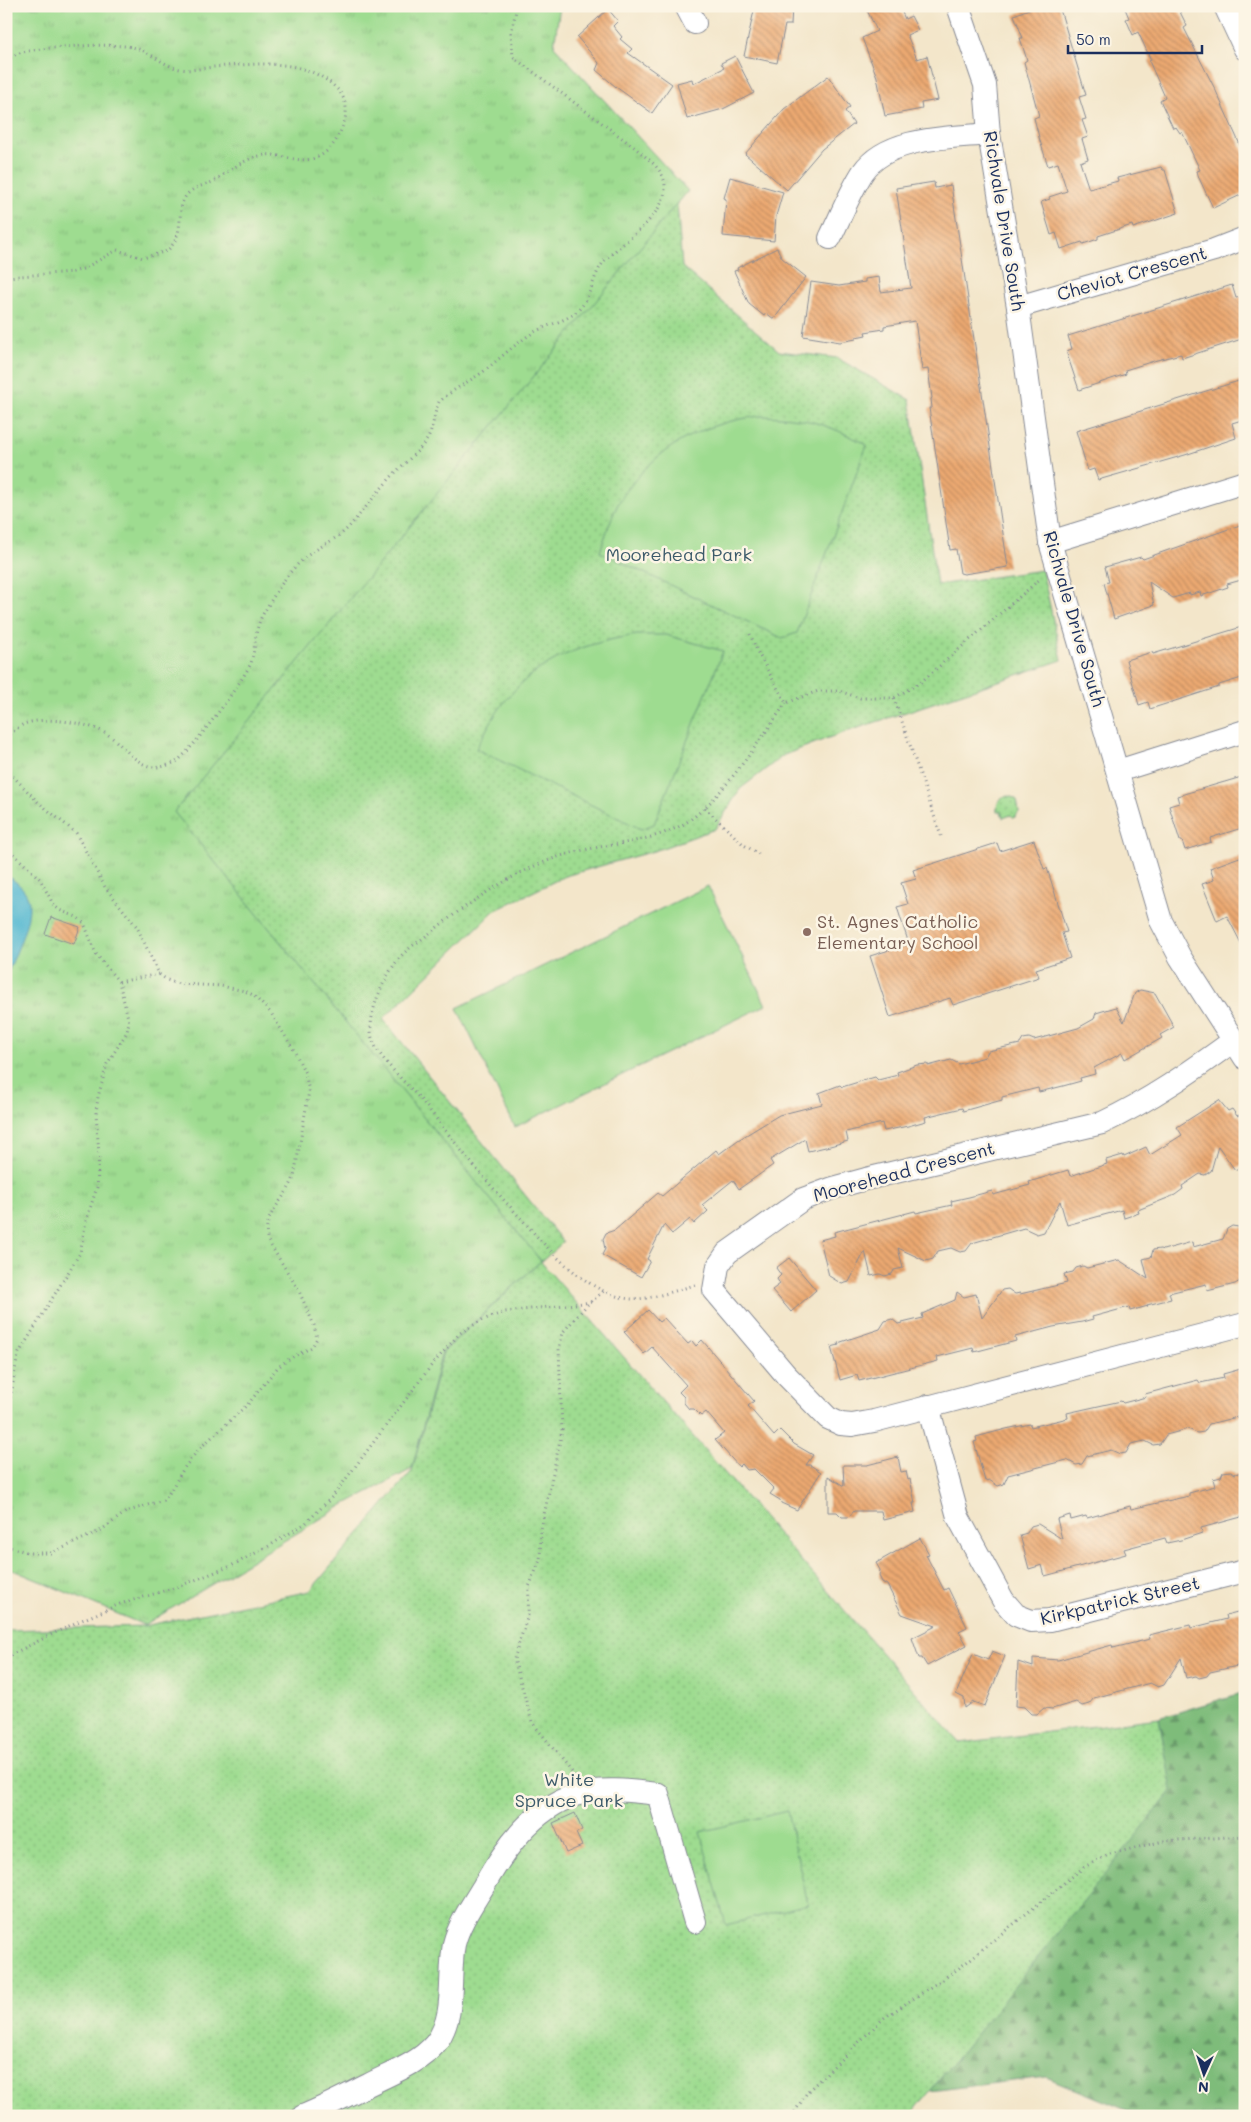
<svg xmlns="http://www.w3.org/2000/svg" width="1251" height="2122" font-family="Mali,sans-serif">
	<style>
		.grass { fill: url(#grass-tufts); stroke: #5c8677 }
		.forest { fill: url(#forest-firs); stroke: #4c766c }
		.park { fill: url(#park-dots); stroke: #5c8677 }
		.garden { fill: #9edc90; stroke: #5c8677 }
		.water { fill: #52b8d1; stroke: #367498 }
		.building { fill: url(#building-back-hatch) }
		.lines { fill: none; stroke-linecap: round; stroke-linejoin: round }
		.minor-casing { stroke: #878a94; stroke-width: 24 }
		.path { stroke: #878a94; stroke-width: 3; stroke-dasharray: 1 4; stroke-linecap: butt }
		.minor { stroke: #fff; stroke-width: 22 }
		.education-dot { fill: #8d6e63; stroke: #fcf5e5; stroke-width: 2 }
		.labels { text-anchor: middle; stroke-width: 5; stroke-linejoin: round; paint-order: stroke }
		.street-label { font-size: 18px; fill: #1b2f5e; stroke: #fcf5e5 }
		.park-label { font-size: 18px; fill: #3c5a6a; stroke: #fcf5e5 }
		.education-label { font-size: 18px; fill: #785e54; stroke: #fcf5e5; text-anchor: start }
	</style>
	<defs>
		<pattern id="grass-tufts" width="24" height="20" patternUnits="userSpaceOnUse" patternTransform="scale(1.25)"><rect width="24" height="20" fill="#9edc90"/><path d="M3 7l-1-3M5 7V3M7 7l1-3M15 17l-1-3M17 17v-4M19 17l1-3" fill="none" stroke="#88bd7f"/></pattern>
		<pattern id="forest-firs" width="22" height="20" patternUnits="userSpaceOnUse" patternTransform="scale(1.25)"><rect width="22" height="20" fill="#7ebc7a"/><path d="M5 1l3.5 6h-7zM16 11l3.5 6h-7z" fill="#669967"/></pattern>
		<pattern id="park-dots" width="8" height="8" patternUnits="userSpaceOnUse" patternTransform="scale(1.25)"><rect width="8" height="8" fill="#9edc90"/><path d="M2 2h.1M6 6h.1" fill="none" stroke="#88bd7f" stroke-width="1.8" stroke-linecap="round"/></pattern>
		<pattern id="building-back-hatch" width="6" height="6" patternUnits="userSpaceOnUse" patternTransform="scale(1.25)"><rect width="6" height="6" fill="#eca971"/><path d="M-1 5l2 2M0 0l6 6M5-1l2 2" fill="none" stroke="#be8a60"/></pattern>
	</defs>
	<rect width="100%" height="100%" fill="#fcf5e5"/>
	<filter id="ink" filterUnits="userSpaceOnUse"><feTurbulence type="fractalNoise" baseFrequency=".02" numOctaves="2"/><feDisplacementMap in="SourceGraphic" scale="10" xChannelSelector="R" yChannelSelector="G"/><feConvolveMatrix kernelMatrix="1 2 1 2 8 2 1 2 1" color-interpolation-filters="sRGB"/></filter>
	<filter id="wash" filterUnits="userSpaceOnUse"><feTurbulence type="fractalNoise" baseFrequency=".0096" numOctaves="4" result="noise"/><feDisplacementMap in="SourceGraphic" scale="20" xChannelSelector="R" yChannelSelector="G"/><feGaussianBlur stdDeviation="1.12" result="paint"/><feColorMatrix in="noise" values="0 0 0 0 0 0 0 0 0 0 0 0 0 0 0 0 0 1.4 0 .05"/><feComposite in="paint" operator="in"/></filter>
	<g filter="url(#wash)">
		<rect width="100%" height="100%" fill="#f3e6ca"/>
		<path class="grass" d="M6,6h554l-6,40 134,145 -513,621 366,449 -99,91 -30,117 -65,34 -203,122 -138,-58z"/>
		<path class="forest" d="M1245,1692v424h-104l-95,-39 -116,14 241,-300 -12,-73z"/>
		<g class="park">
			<path d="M677,203l5,64 97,84 58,7 73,42 27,185 105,-15 20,90 -231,77 -47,18 -44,34 -25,40 -58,21 -92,26 -71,35 -111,108 180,223 -22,20 419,481 199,-25 13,73 -262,325h-904v-486l138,-4 166,-35 102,-120 31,-119 98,-91 -367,-449z"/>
			<path d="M1010,796l7,4 2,12 -5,6 -3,-3 -8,3 -2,-7h-4c-1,-9 4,-15 13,-15z"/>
		</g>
		<g class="garden">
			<path d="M760,416c45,1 66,7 107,29l-70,188 -15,5 -182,-86c6,-17 11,-37 21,-53 33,-51 80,-76 139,-83z"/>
			<path d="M637,635h29l57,16 -69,173 -13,5 -165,-80c9,-17 18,-34 30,-49 33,-41 81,-58 131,-65z"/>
			<path d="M708,886l58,119 -251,122 -58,-119z"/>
			<path d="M787,1811l21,93 -82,21 -26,-93z"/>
		</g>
		<path class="water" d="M6,875c9,6 18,12 22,23 6,19 -15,61 -22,79z"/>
		<g id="blocks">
			<g class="building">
				<path d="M755,6h37l-1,19h-6l-8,38 -33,-7z"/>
				<path d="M865,6h34l6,13 6,-3 7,14 -11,5 10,24 10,-3 11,44 -17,3 1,6 -37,7 -8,-39 -15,-39 15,-7z"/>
				<path d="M1036,6h23l27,89 -7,2 7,22 -4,1 6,17 -6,2 6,20 -8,3 9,27 29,-8 -1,-3 44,-11 2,3h2l13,43 -45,15 -1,-3 -34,11v3l-15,5 -1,-2 -21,7 -5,-16 -5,2 -10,-33 9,-3 -1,-2 18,-6 -9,-28 -10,3 -8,-25 -6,-23 5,-2 -15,-54 3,-2 -7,-22h3l-9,-23z"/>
				<path d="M1124,6h27l2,4 9,-4h15l10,20 -3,2 32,63 29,65v37l-32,15 -14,-30 -2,-7 3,-1 -18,-38 -2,1 -4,-6 -3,1 -13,-28 5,-3 -16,-36 2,-1 -13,-28 -5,3 -7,-16 3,-1z"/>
				<path d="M608,9l10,12 -5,5 9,11 -2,2 12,10 -4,4 44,31 -20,29 -36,-26 -20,-17 3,-7 -22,-26z"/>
				<path d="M735,56l19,37 -31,16 -36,10 -10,-36 15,-4 1,5 31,-16 -3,-5z"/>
				<path d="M828,76l22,31 -5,4 9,13 -32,25 -35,41 -42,-36 39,-45z"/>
				<path d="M730,177l53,15 -7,24 -2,25 -51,-5 3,-37 -2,-1z"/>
				<path d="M934,182l1,6 16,-3 57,382 -44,7 -4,-1 -4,-24 -6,1 -21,-142h3l-1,-9 1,-1 -4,-29 -6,1 -7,-49 -31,5v3l-19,3 1,3 -10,2v2l-16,3 -37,-6 8,-54 28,4 26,-4v-3l14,-2 2,15 30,-4 -15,-100z"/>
				<path d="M777,248l5,10 24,19 -32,42 -8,-6 -2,3 -15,-12 -15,-33 4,-1 -1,-2z"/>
				<path d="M1232,285l4,13 6,-1 3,8v33l-63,20 -1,-4 -24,6 -32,10 1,4 -47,16 -13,-39 6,-2 -4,-13z"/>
				<path d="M1242,380l3,9v30l-13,4 4,15 -51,17 -87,25 -4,-11 -6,2 -12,-40z"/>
				<path d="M1240,525l5,16v38l-18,5 1,3 -27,9 -1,-4 -10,3v-2l-17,5 -24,-16 5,23 -40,14 -10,-36 5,-1 -4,-15 36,-10 2,2z"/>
				<path d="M1245,626v51l-26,8v2l-69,22 -2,-7 -9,3 -13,-45 26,-8 1,2z"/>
				<path d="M1245,776v51l-35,11 1,4 -26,8 -3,-9h-2l-11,-35 10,-3 -2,-7z"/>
				<path d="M1034,840l10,29 3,-1 20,64 -5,1 8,25 -34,11 3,8 -86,28 -3,-7 -60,19 -20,-61 39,-12 -12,-37 11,-3 -7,-21 15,-4 -3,-9 84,-27 3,8z"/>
				<path d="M1245,855v96l-18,-35 -10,5 -15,-37 12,-4 -4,-12z"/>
				<path d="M51,917l29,10 -6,17 -29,-10z"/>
				<path d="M1140,990l15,3 19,34 -14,8 2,3 -37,21 -3,-6 -28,15 1,6 -15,4 1,3 -18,5 -24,6 -1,-4 -36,9v3l-39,11 -1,-3 -37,9 1,4 -18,5 -24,5 -2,-8 -36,9 2,9 -18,5 -22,5 -3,-12 -35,21 3,5 -34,24 -6,-9 -31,25 6,6 -14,13 -4,-5 -18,15 -8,-9 -17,34 3,2 -9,16 -39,-22 3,-6 -2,-10 3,-6 9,-3 43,-37 4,3 54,-46 3,4 19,-14 41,-25 43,-11 -3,-11 21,-8 2,2 33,-10 3,3 20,-5 -1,-3 20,-7 11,-1v2l23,-6 8,4 26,-7 3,-6 32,-7 3,-5 6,-1 5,2 44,-12 16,-9 2,-6 20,-6 8,15 11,-29z"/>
				<path d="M1219,1100l9,11 4,-2 5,7 2,-1 6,9v40l-10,6 -17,-24 -7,25 -6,4 -5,-1 -18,12 1,3 -8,6 -37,15 1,3 -15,5 -2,-8 -55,15 -7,-24 -16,31 -7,2 -13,-6 -52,15 -6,8 -6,1 -9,-4 -13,3 -5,8 -7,2 -28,-13 5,20 -9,2 -2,4 -7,2 -5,-2 -9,2 -6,-25 -16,31 -7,2 -13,-8 -9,-36 15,-4 -1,-4 81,-21 1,2 36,-8 -1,-4 18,-4 23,-6 1,4 37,-10 -1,-3 39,-12 2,6 37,-12 -1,-4 17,-5 1,2 22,-10 4,8 32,-20 -5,-8z"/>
				<path d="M1232,1226l13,2v50l-10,6 -28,7 -1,-7 -37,9 2,6 -24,6 1,1 -18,5 -1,-4 -37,10 1,2 -11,3 -29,5 -38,10 1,4 -42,11 -1,-4 -36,9 1,4 -79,20 -2,-6 -17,5 -9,-33 8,-2 -1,-2 42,-14 5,-8 7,-2 6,5 25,-6 -1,-4 33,-14 2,-8 7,5 12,-3 6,24 20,-28 6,-1 7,5 5,-1v1l47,-11 -3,-9 9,-2 3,-4 7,-2 4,2 32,-8 29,19 -5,-20 8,-2 2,-7 7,-1 3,1 29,-8 1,5 30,-8 4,-10z"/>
				<path d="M789,1258l27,32 -25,22 -19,-22 8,-6 -3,-5 4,-4 -5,-7z"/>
				<path d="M648,1310l11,12 5,-4 24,26 4,-3 4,5 6,-6 52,61 -6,5 26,30 6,-6 14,14 19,11 -7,10h4l11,7 -24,38 -16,-7 -1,-3 -10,-6 4,-5 -20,-20 -7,1 -5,-6 -3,3 -24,-27 9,-7 -18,-21 -5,4 -7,-7h-5l-5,-6v-6l-5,-5 7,-7 -34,-38 -8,7 -20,-22z"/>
				<path d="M1241,1369l4,15v26l-5,1 1,5 -32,8 -5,8 -7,1 -9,-4 -22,6 -6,9 -7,1 -8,-4 -14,3 -5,9 -6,1 -9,-4 -24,6 -5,8 -6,1 -9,-5 -20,5 -39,10 -4,9 -6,2 -9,-6 -4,1 -11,-39 3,-1 -1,-4 30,-8 24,-5 1,3 37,-9 -1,-5 54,-12 2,2 23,-6 -1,-3 53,-14 2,3 24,-5 -1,-4z"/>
				<path d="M898,1457l3,15 5,-1 2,9 2,-1 5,24h-2l2,9 -32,8 -2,-9h-27l-5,6h-7l-5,-5h-9v-36l16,10 -1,-21h24z"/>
				<path d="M1231,1471l4,3 10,-3v45l-44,12 1,5 -21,7 -14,3 -2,-5 -41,11 2,5 -81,22 -3,-11 -13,4 -9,-34 7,-2 4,-7 7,-2 24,15 -5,-20 13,-4 1,5 15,-4 1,2 43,-12 1,3 58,-13v-3l26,-7 -2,-7 8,-2 2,-5z"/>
				<path d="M920,1538l9,16 -3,1 18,35 4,-2 19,39 -8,4 8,14 -40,21 -5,-8h-3l-7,-20 24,-12 -34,-12 -15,-29 -5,-3 -3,-6 1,-6 -4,-7z"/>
				<path d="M1245,1610v50l-3,5 -32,7 -3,4 -8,2 -3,-2 -10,2 -5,-20 -17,27 -6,2 -8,-4 -56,15 -5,6 -7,2 -6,-4 -24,7 -8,-1 -7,6h-6l-7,-7 -8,-1 2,-44 15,5v-9l25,2 54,-15 1,3 37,-9 -1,-4 41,-10 1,3 36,-9 -1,-4z"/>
				<path d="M992,1651l13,5 -20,50 -12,-4 -8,6 -1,-10 -8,-4 17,-40 15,6z"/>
				<path d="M575,1813l7,17 -6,3 6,13 -16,7 -13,-30z"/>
			</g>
		</g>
	</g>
	<g filter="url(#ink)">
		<use href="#blocks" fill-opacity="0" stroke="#878a94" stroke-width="1"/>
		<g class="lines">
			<g class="minor-casing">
				<g id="minor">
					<path d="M686,6l9,17"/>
					<path d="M958,6l27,79 4,49 29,173 32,235 111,379 19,36 65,101"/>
					<path d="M1225,6l20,43"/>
					<path d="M830,238c11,-22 20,-46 33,-66 25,-36 88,-34 126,-38"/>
					<path d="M1018,307l196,-57 31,-12"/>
					<path d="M1050,542l195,-60"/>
					<path d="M1118,771l127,-40"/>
					<path d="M1233,1041c-41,30 -84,60 -131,82l-236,56 -33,9 -30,11 -76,54 -9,13 -4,24 72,85 42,43 13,6 11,1 22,-4 371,-97"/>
					<path d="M928,1406l30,111 45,83 13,15 15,6 19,-1 195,-49"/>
					<path d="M303,2116c22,-9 43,-20 65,-31 23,-12 50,-21 67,-41 22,-27 13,-68 19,-100 5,-20 18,-39 29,-57 21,-37 49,-78 92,-92 26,-8 57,-4 83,-1l37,128"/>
				</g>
			</g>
			<g class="path">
				<path d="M6,60c6,-3 11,-7 17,-8 21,-5 93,-10 113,-4 16,5 28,18 44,21 11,2 24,-1 34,-2 40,-3 88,-10 120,19 11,10 15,21 10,36 -7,23 -22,42 -49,37 -9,-1 -19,-5 -29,-4 -22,2 -37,17 -54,27 -7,3 -14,4 -21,9 -15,11 -8,29 -14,45 -2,6 -6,11 -10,15l-24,7 -26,-8 -34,19 -10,3 -67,5"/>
				<path d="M750,634l8,19 28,50 32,-12h21l21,7h34l27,-16 119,-103"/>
				<path d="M894,698l47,138"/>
				<path d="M6,738c6,-5 12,-11 18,-14 20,-8 63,-2 81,9 21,12 33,40 60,33 3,-1 8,-3 11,-4 14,-9 69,-84 75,-99 6,-20 2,-34 15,-54 12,-20 23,-39 41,-53 13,-10 30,-17 41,-28 16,-18 30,-37 47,-55 10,-11 25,-22 33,-35 5,-8 6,-26 11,-36 13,-12 29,-20 44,-30 16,-13 31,-27 48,-38 15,-10 38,-12 50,-27 12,-14 12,-36 27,-50 19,-18 72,-51 53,-84 -6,-10 -18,-18 -27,-26l-121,-90 -2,-24 6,-27"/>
				<path d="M6,769l32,33 38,31 29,54 32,40 22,47 8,6 12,4 42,2 24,5 8,4 18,18 24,39 10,21 4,18 -15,86c-8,23 -34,39 -26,64l30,48 16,36 3,13 -5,9 -23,12 -12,9 -29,36 -49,45 -15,19 -16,27 -5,5 -37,12 -26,19 -48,22h-22l-24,-7"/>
				<path d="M705,808l39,37 18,11"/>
				<path d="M6,847l34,32 13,25 6,6 18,7 7,6 12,31 23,28 10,40 -2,10 -20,32 -9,33 -2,16 3,42 -2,32 -11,34 -6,32 -61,100c-6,19 -5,39 -13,57"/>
				<path d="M119,982l40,-8"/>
				<path d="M695,1285c-18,5 -45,15 -64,14 -39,-3 -81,-47 -105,-75 -20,-22 -41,-44 -60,-68 -15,-18 -29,-37 -44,-55 -14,-17 -44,-42 -50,-63 -6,-24 14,-66 30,-83 8,-8 19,-15 28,-22 37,-29 80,-59 125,-75 41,-15 88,-12 127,-33 36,-20 79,-87 104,-122"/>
				<path d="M6,1657l71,-35 43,-18 57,-17 54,-21 38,-20 37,-23 27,-27 98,-130 29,-33 22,-13 23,-8 87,-10"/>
				<path d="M575,1776l-43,-54 -18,-63 14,-44 1,-28 11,-27 1,-31 21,-98 -3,-82 4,-17 24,-27 17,-14"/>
				<path d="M792,2116l16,-25 76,-73 74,-49 126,-102 26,-13 54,-13 81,-5"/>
			</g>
			<use href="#minor" class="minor"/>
		</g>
	</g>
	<circle class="education-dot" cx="807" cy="932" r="5"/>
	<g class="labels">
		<g class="street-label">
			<text transform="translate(1004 221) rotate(81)" y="6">Richvale Drive South</text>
			<text transform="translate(1132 274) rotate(-16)" y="6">Cheviot Crescent</text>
			<text transform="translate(1074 619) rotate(74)" y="6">Richvale Drive South</text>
			<text transform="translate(904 1172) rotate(-15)" y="6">Moorehead Crescent</text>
			<text transform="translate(1120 1601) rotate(-13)" y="6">Kirkpatrick Street</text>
		</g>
		<g class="park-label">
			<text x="679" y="561">Moorehead Park</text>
			<text x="569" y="1786">White<tspan x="569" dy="21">Spruce Park</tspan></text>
		</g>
		<g class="education-label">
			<text x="817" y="928">St. Agnes Catholic<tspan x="817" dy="21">Elementary School</tspan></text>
		</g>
	</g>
	<rect width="1251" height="2122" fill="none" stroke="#fcf5e5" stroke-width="25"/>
	<g transform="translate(1204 2074) rotate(183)" stroke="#fcf5e5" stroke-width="4" paint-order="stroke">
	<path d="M0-4L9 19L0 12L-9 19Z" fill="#1b2f5e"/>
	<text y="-8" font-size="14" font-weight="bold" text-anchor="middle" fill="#1b2f5e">N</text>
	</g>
	<path d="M1068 45v8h134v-8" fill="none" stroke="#1b2f5e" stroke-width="2.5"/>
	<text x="1076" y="45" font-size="15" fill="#1b2f5e" stroke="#fcf5e5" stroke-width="4" paint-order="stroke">50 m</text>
</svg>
